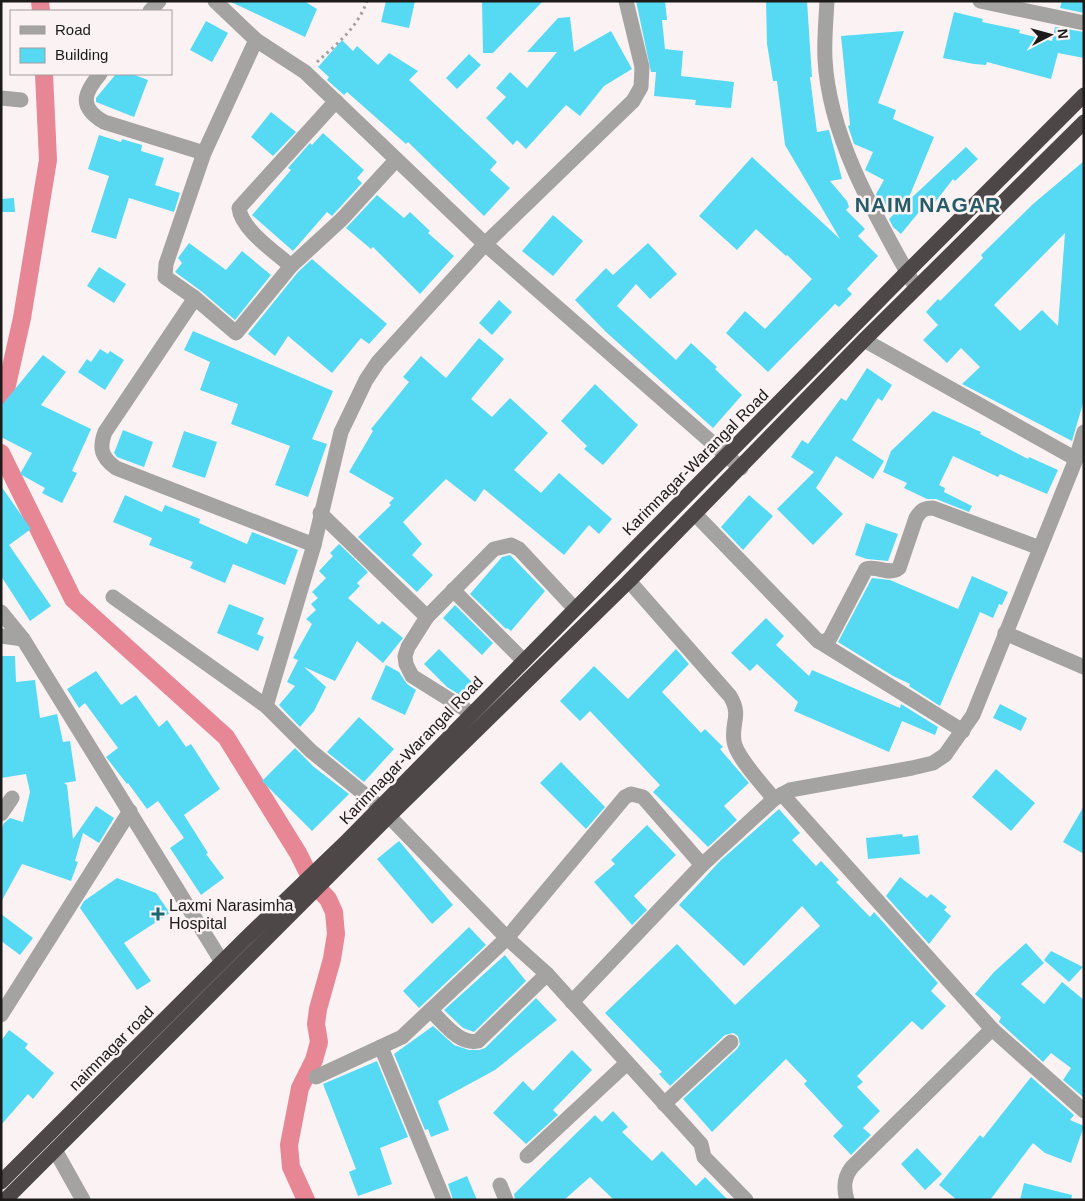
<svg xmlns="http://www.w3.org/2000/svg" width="1085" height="1201" font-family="Helvetica,sans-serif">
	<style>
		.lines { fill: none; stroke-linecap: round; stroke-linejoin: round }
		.canal { stroke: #e78694; stroke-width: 18 }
		.building { fill: #56daf4; fill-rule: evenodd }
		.path { stroke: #a49e9e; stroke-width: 3; stroke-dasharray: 2.5 4; stroke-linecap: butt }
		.minor { stroke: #a5a2a2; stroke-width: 15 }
		.highway { stroke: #4d4747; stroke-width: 15 }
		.poi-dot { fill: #1b6472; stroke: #fbf3f3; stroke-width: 2 }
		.labels { text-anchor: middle; stroke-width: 5; stroke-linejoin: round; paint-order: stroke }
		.street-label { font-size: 16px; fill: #1d1a1a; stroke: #fbf3f3 }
		.poi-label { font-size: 16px; fill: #1d1a1a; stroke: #fbf3f3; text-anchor: start }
		.district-label { font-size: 21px; font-weight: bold; letter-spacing: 1px; fill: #255c67; stroke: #fbf3f3 }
	</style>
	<rect width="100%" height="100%" fill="#fbf3f3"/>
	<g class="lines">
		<g class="canal">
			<path d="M40,1l1,10"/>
			<path d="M1,412l21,-94 26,-158 -4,-86"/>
			<path d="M1,453l72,146 153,138 72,116 15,30 15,16 6,13 2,22 -4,25 -14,50 -2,15 3,18 -5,18 -14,28 -11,57 2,22 15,33"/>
		</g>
	</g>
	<g class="building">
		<path d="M229,1h75l13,8 -12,28z"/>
		<path d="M386,1h29l-6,27 -28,-6z"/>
		<path d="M482,1h61l-50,52h-10z"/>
		<path d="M636,1h29l2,19h-5l3,29 18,2 -2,25 53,6 -3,26 -36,-3 1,-5 -42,-4 2,-24h-5z"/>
		<path d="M766,1h41l5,76h-2l7,55 12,-2 13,49 -12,2 17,20 2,6 -3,3 19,19 -7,7 20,20 -31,33 5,5 -13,13 -4,-3 -67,68 -42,-39 19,-22 20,18 47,-50 -25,-24 -1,1 -30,-27 -19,21 -38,-34 53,-59 88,82 -55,-94 -8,-64h-4l-6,-37z"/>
		<path d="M1062,1h22v12l-24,-5z"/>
		<path d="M954,12l29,7 -1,3 38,8 -1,3 33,8 3,-14 29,5v26l-26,-5 -7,26 -64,-17 -1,3 -12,-1 -31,-6z"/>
		<path d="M570,17l4,35 37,-21 21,38 -28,17 -24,30 -14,-11 -40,44 -9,-9 -4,5 -27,-27 20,-21 -10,-9 14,-16 17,16 30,-36h-30l31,-34z"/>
		<path d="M206,21l22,12 -16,29 -22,-12z"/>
		<path d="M904,31l-26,72 18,7 -3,9 41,18 -27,65 59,-55 12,12 -23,22 -2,-2 -20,26 -5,-4 -27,33 -8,-7 -4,-8 6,-6 -15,-10 -4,-9 8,-14 -19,-10 8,-18 -19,-8 -6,-18 2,-1 -9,-89z"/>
		<path d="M342,40l11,11 4,-5 21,19 11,-12 29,18 -9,9 88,82 -7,8 20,18 -26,28 -76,-74 -2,2 -59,-52 -3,3 -17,-15 2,-3 -11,-10z"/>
		<path d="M469,54l12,11 -24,24 -11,-11z"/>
		<path d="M116,74h16l16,6 -14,37 -38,-15v-4z"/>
		<path d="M271,112l25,20 -23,24 -22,-19z"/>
		<path d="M323,133l41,37 -7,8 5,5 -30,33 -5,-4 -34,39 -41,-36 39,-45 -3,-2 22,-25 2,2z"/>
		<path d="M99,135l22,7 1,-3 20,6 -1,6 23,7 -9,27 25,8 -6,19 -45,-14 -13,41 -25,-7 18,-56 -21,-7z"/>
		<path d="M1084,161v239l-12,41 -110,-57 18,-17 -19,-19 -14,15 -24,-23 15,-15 -12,-13 12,-13 2,2 43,-43 -2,-3 52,-51zM1065,233l-7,93 -16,-16 -22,21 -26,-26z"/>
		<path d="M377,195l27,23 6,-6 20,19 -2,2 26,23 -34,38 -47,-47 -2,2 -25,-21z"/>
		<path d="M14,198l1,14h-14v-13z"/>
		<path d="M553,215l30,26 -30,35 -31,-25z"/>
		<path d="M189,243l37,27 16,-19 29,24 -36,45 -34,-29 -26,-19 7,-9 -4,-5z"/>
		<path d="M648,243l29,31 -27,25 -14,-15 -19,22 59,54 15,-17 26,24 -2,2 27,26 -29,33 -107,-96 -31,-32 31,-32 7,7z"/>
		<path d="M312,259l75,65 -18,20 -8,-6 -29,35 -44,-37 -13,20 -27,-22 50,-62z"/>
		<path d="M99,267l27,17 -12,19 -27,-17z"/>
		<path d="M499,300l13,12 -20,23 -13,-12z"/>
		<path d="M193,331l140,60 -21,48 15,5 -19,53 -33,-12 15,-39 -59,-22 7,-20 -38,-14 10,-28 -26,-12z"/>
		<path d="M479,338l25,21 -33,40 21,18 18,-19 38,35 -34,37 27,23 18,-20 53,46 -13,15 -10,-9 -25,30 -80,-66 -9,13 -29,-23 -43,43 19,22 -10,11 21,20 -16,17 -59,-55 33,-32 -2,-2 5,-5 -45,-26 24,-41 -2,-2 38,-47 -6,-5 18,-21 25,22z"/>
		<path d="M100,349l8,5 2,-3 14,9 -19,30 -27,-18 9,-13 4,3z"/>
		<path d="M43,355l23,17 -25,33 50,24 -19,42 5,2 -15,30 -20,-10 3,-5 -25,-14 12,-21 -31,-16v-31z"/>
		<path d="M867,368l25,17 -10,16 -4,-3 -26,42 32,21 -11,18 -37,-23 -20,32 27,26 -30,31 -36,-36 37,-37 -23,-15 11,-17 6,4 33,-46 5,3z"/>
		<path d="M595,384l43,41 -35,40 -19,-16 3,-3 -26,-25z"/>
		<path d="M933,411l48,21 -1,2 48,25 1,-2 29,13 -11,24 -47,-20 -2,3 -45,-21 -14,29 6,3 -1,4 28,14 -3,6 -33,-13h-9l-23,-11 3,-5 -24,-11 8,-21z"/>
		<path d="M123,430l30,12 -9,25 -27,-10 -3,-4z"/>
		<path d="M184,431l33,11 -12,36 -33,-11z"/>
		<path d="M1,486l30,43 -22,16 42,61 -21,15 -29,-45z"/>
		<path d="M125,495l37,17 3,-7 35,14 -1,4 48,21 5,-12 46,18 -13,35 -52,-21 -8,19 -35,-15 3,-6 -44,-17 3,-7 -39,-16z"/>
		<path d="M749,495l24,21 -30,34 -22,-23z"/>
		<path d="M866,523l32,11 -10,27 -21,-2 -12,-4z"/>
		<path d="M339,544l29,28 -11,11 3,3 -12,12 31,27 3,-4 21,17 -20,25 -26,-22 -22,40 -31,-14 22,20 -12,24 -14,16 -21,-22 16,-19 -8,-4 11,-22 -5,-2 19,-34 -6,-5 10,-9 -5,-6 7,-6 -6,-6 14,-14 -7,-7 14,-15 -3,-3z"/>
		<path d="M510,555l35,36 -34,40 -4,-3 -1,1 -36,-35 32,-37z"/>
		<path d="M972,576l36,16 -6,13 -3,-1 -6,14 -13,-6 -40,94 -31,-20 1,-2 -17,-8 -55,-34 34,-64 18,2 68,29z"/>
		<path d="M229,604l35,14 -7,16 7,3 -6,14 -41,-18z"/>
		<path d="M455,605l38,38 -11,12 -39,-37z"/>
		<path d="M766,618l18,18 -8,9 33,31 3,-6 88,38 1,-4 37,23 -3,8 -33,-14 -13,31 -95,-41 4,-9 -41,-38 -7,7 -19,-18z"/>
		<path d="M439,649l33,33 -12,13 -13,-8 -23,-23z"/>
		<path d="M676,649l13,15 -27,28 39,41 4,-4 18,18 -3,2 29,34 -25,23 13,14 -29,27 -55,-55 7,-7 -70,-74 -10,10 -20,-20 34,-35 34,33z"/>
		<path d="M1,656h14l1,26 19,-2 5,38 17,-4 6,28 7,-1 6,40 -12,2 3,2 6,54 23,-33 18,12 -15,25 -16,-10 -8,28 3,1 -7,19 -49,-17 -21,38v-72l3,-7 6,-5 13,4 7,-30 -4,-18 -25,4z"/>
		<path d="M386,665l13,7 8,12 9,6 -11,25 -34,-16z"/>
		<path d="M96,671l25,34 15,-10 23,32 8,-7 19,27 5,-3 29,45 -36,26 24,38 -2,1 18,24 -23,17 -31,-47 14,-10 -26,-37 -11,8 -19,-26 -1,1 -21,-27 12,-9 -33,-45 -6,5 -12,-19z"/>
		<path d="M1000,704l27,14 -6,13 -28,-13z"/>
		<path d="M359,717l35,32 -30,33 -37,-30z"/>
		<path d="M295,748l19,19 35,27 -37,37 -50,-50z"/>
		<path d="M561,762l44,45 -19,22 -46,-46z"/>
		<path d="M996,769l39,34 -24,28 -39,-34z"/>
		<path d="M1084,806v48l-21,-12z"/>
		<path d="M779,809l21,24 -8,7 24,26 5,-5 18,19 -3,2 34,35 4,-5 64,71 -7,8 15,15 -24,24 -10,-9 -55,55 6,6 -6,5 23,24 -17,17 8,7 -20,20 -18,-19 10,-10 -39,-42 3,-3 -21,-22 -74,73 -29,-33 54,-50 3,-5 -2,-8 -5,-3 -8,2 -55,51 -11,-12 3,-2 -57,-59 72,-69 58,61 85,-79 -18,-20 -58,60 -65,-61 42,-45z"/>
		<path d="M647,825l29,30 -42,41 13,14 -15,15 -38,-43 21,-18 -4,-4z"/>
		<path d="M902,834l1,3 15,-2 2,19 -52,5 -2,-21z"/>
		<path d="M399,841l54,64 -21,19 -55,-65z"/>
		<path d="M900,877l27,21 4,-4 16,13 -3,3 7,6 -22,28 -43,-48z"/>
		<path d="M117,878l39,15 14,20 -46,30 27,38 -14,9 -57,-82 4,-7z"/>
		<path d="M1,914l32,24 -13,17 -19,-14z"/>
		<path d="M469,927l17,18 -67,63 -16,-17z"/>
		<path d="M1026,943l18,20 -23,21 23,20 18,-22 22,18v98l-21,-18 8,-12 -20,-15 -8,9 -44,-40 2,-5 -26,-23 19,-22z"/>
		<path d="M1051,951l32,16 -14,15 -25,-22z"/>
		<path d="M505,955l21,26 -52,51 -11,-4 -19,-18z"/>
		<path d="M536,998l21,22 -62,50 -57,31 11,29 -18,7 -3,-8 -3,1 -31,-76 39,-28 21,19 15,5h10l6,-2z"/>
		<path d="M9,1030l19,14 -3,4 29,25 -21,26 -5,-5 -27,31v-84z"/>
		<path d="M572,1050l20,20 -39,40 5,5 -32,29 -33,-31 30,-32 10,10z"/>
		<path d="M377,1061l31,76 -28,11 12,36 -34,12 -9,-24 7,-3 -33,-85z"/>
		<path d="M1031,1077l43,38 -4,5 14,6 -13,37 -26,-10 -12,-10 -43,57h-33l-18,-15 41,-50 3,3z"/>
		<path d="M613,1111l15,16 -6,5 30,29 10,-10 34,35 9,-9 23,23h-114l-24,-23 -26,23h-49l-1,-6 81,-79 7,7z"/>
		<path d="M917,1148l25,26 -17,16 -24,-26z"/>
		<path d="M467,1176l10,24h-24l-5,-16z"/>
		<path d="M1024,1183l48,12 -1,5h-51z"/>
	</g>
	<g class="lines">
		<path class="path" d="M317,62c20,-18 41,-35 50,-61"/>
		<g class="minor">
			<path d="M215,1l41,39 49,32 180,172 256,224"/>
			<path d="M827,1c-1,19 -3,39 -2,58 4,80 53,161 91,229"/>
			<path d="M980,1l104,22"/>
			<path d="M150,11l9,-10"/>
			<path d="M256,40l-52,113 -38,111 -1,13 30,21 41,35 55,-67 51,-47 54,-59"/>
			<path d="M100,74c-17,20 -21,33 4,48l100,31"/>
			<path d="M1,98l20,2"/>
			<path d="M291,266c-16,-14 -50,-37 -52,-58l97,-107"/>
			<path d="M195,298l-90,134c-6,16 -4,25 11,36l198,77"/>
			<path d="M864,340l212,119"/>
			<path d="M320,513l107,104"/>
			<path d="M695,514l123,127 6,1 6,-4 36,-69c11,-4 24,7 33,-1l17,-50c5,-8 8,-10 17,-10l107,40"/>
			<path d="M629,581l101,115c12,20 1,26 4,45 2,16 29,44 40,58"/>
			<path d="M453,590l70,70"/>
			<path d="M113,597l153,109 45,45 69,56 127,131 40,36 154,170 3,13 42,43"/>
			<path d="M1,612l22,27 199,323"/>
			<path d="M1005,633l79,34"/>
			<path d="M1,636l22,3"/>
			<path d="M818,641l145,90"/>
			<path d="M266,706l48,-161 27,-113 25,-52 12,-18 107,-118 148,-143 8,-14 1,-20 -16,-66"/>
			<path d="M471,713l-59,-37 -6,-12 -1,-8 3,-9 19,-30 67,-68 17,-4 8,4 56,60"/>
			<path d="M782,794l210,235"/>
			<path d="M1,814l11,-16"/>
			<path d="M572,1002l130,-137 72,-66 16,-9 122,-22 21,-5 12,-8 28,-40 103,-256 8,-27"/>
			<path d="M431,1011c13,12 28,34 47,30l69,-67"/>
			<path d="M1,1015l129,-204"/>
			<path d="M381,1047l63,153"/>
			<path d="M316,1077l86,-40 105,-99 118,-141 6,-3 12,3 59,68"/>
			<path d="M664,1104l67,-62"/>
			<path d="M55,1150l28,50"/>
			<path d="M527,1156l100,-93"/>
			<path d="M500,1185l6,15"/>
			<path d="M847,1200c-4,-13 -3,-23 5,-33l140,-138 92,82"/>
		</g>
		<g class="highway">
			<path d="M1,1182l244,-243 100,-96 562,-571 177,-177"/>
			<path d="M5,1200l383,-383 241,-236 235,-241 220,-218"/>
		</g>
	</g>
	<path class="poi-dot" d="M155.5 906.5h5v5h5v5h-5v5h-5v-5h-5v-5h5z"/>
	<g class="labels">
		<g class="street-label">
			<text transform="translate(695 462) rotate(-45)" y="6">Karimnagar-Warangal Road</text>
			<text transform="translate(411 750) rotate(-46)" y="6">Karimnagar-Warangal Road</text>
			<text transform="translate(111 1048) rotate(-45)" y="6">naimnagar road</text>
		</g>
		<g class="poi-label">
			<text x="169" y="911">Laxmi Narasimha<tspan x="169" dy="18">Hospital</tspan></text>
		</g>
		<g class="district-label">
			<text x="928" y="212">NAIM NAGAR</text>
		</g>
	</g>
	<rect width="1085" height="1201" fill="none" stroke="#1d1a1a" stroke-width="5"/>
	<rect x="10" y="10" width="162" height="65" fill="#fbf3f3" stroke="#a29c9c"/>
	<rect x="20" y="26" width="25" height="8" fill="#a5a2a2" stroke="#a29c9c"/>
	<text x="55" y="35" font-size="15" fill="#1d1a1a">Road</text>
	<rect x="20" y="48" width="25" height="15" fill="#56daf4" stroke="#a29c9c"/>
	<text x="55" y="60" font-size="15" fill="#1d1a1a">Building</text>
	<g transform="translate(1050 35) rotate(84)" stroke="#fbf3f3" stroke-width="4" paint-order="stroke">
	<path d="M0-4L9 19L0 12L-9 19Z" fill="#1d1a1a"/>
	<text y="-8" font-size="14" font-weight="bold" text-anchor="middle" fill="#1d1a1a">N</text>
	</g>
</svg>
